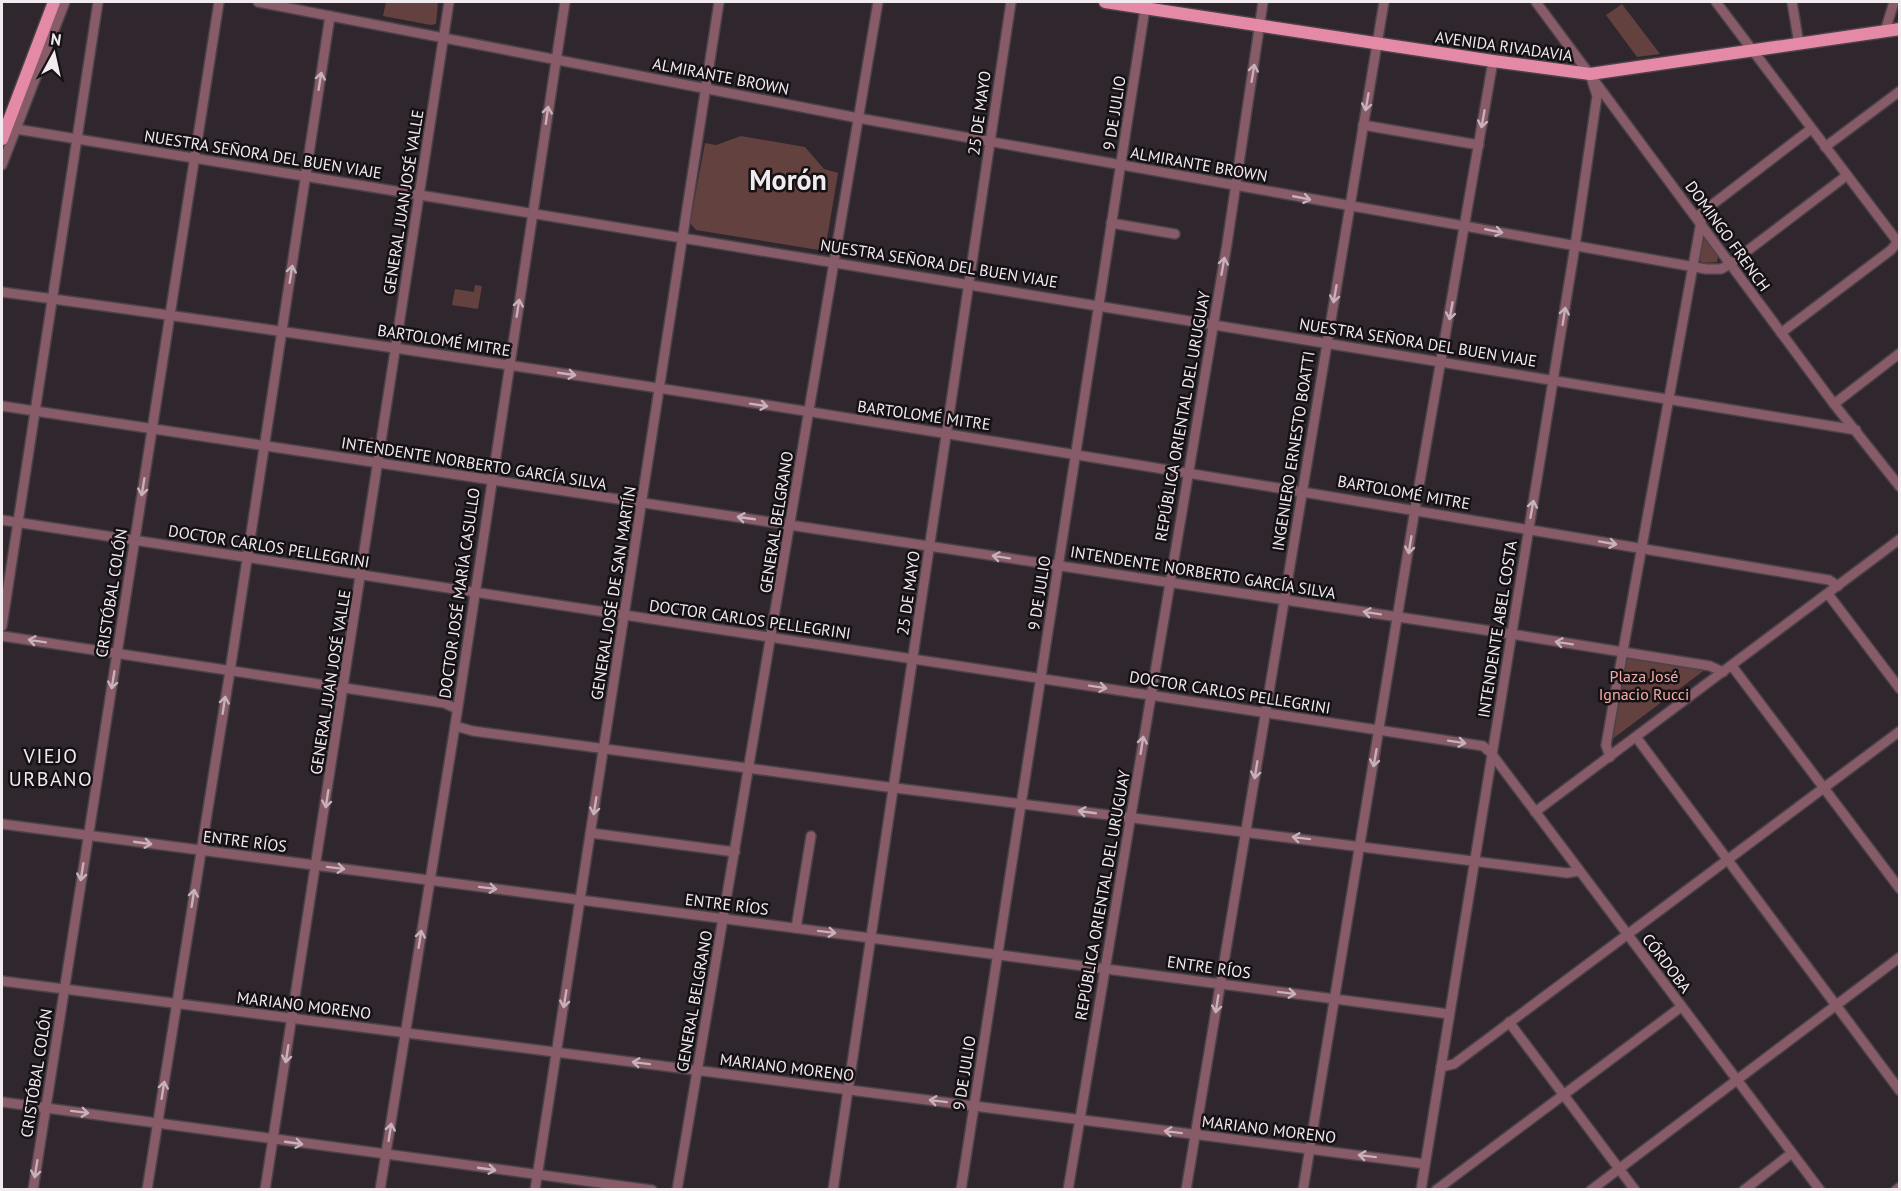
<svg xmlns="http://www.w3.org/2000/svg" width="1901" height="1191" font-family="'PT Sans',sans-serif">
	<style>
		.green { fill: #62413e }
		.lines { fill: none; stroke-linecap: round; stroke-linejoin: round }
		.minor-casing { stroke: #4b4249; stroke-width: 12 }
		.major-casing { stroke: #4b4249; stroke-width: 15 }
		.minor { stroke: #875b68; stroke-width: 9 }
		.major { stroke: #e48aa6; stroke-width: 12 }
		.oneway { stroke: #c7b1ba }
		.labels { text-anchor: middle; stroke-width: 5; stroke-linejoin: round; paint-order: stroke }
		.street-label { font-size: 16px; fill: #f1ebf0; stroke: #151114 }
		.park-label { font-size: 16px; fill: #f4aea7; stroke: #151114 }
		.quarter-label { font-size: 20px; letter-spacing: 1.5px; fill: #f1ebf0; stroke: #151114 }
		.town-label { font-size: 28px; font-weight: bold; fill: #f1ebf0; stroke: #151114 }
	</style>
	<rect width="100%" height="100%" fill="#30272e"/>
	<g class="green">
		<path d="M386,2h52l-2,22 -5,1 -48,-9z"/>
		<path d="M1622,4l38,50 -23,3 -31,-42z"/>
		<path d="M741,136l64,11 19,22 14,4 -13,78 -129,-21 -6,-7 15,-80 11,2z"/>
		<path d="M1706,237l13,16 -2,9 -15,1 -3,-4 3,-19z"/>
		<path d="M475,285l7,1 -4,23 -26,-4 3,-16 19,3z"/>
		<path d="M373,437l-2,13 -4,3 -26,-4z"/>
		<path d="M1625,658l81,11 -95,71z"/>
	</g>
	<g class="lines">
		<g class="minor-casing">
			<g id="minor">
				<path d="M258,2l600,116 848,151h15l9,-5 116,-88"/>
				<path d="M1536,2l298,402 66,83"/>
				<path d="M1716,2l184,243"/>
				<path d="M1792,2l7,42"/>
				<path d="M1885,31l9,-29"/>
				<path d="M1363,125l116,20"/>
				<path d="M16,129l1840,301"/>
				<path d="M1825,147l75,-56"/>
				<path d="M2,165l63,-163"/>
				<path d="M1696,217l115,-88"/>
				<path d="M1111,223l64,11"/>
				<path d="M2,292c611,83 1219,186 1827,288l9,6"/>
				<path d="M1781,333l110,-83 9,-11"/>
				<path d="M1834,404l66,-51"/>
				<path d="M2,406l1509,228 199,32 13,6"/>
				<path d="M2,520l1481,226 8,7 329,437"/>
				<path d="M1828,594l72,95"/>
				<path d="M2,626l96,-624"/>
				<path d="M2,636l442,67 13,6"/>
				<path d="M1732,666l168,223"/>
				<path d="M455,726l18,5 407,55 687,87 12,-2"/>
				<path d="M1636,737l264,354"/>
				<path d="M1610,757l-4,-12 6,-34 89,-489"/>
				<path d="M1535,812l365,-273"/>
				<path d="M2,824l1447,190"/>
				<path d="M591,833l144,19"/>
				<path d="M796,928l15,-92"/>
				<path d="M2,981l1423,183"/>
				<path d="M1509,1022l126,168"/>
				<path d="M1441,1067l13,-3 446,-333"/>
				<path d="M2,1102l650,88"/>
				<path d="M33,1190l186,-1188"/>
				<path d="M147,1190l83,-519 100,-655"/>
				<path d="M265,1190l184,-1188"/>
				<path d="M380,1190l75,-464 110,-724"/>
				<path d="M535,1190l184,-1188"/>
				<path d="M677,1190l201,-1188"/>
				<path d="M833,1190l178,-1188"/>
				<path d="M961,1190l185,-1188"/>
				<path d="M1068,1190l159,-946 36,-242"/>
				<path d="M1186,1190l198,-1188"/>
				<path d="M1303,1190l112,-681 78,-448"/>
				<path d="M1421,1190l154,-944 22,-150 -7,-22"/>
				<path d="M1436,1190l245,-183"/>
				<path d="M1591,1190l309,-233"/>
				<path d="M1744,1190l48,-37"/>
				<path d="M1896,1190l4,-3"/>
			</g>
		</g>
		<g class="major-casing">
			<g id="major">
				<path d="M1105,2l388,59 97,13 310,-45"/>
				<path d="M2,139l52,-137"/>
			</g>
		</g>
		<use href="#minor" class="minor"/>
		<use href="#major" class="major"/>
	</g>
	<defs><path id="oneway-shaft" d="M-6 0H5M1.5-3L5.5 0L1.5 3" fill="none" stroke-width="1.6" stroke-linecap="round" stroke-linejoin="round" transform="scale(1.5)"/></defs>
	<g class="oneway">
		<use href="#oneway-shaft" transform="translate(1253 73) rotate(-81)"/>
		<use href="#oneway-shaft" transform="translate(320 81) rotate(-81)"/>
		<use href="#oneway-shaft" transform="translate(1367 102) rotate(100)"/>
		<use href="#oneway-shaft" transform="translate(547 115) rotate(-82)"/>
		<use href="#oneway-shaft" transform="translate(1483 119) rotate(100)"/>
		<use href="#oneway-shaft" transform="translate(1302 198) rotate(11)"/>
		<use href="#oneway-shaft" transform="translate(1494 231) rotate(11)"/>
		<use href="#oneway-shaft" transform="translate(1223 266) rotate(-80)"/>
		<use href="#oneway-shaft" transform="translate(291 274) rotate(-81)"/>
		<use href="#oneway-shaft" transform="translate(1335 294) rotate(100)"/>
		<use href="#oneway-shaft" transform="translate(518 308) rotate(-81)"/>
		<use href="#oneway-shaft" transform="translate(1451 311) rotate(100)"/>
		<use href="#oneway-shaft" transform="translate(1564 316) rotate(-81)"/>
		<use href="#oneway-shaft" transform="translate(567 374) rotate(8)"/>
		<use href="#oneway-shaft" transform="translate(759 405) rotate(9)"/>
		<use href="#oneway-shaft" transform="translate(143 487) rotate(99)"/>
		<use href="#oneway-shaft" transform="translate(1532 509) rotate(-80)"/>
		<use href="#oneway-shaft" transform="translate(746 518) rotate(-172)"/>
		<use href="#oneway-shaft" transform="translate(1608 543) rotate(10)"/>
		<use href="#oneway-shaft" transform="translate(1410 545) rotate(99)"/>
		<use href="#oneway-shaft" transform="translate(1001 557) rotate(-171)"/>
		<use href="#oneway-shaft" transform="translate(1372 613) rotate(-171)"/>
		<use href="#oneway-shaft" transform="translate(37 641) rotate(-171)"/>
		<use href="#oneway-shaft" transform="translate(1564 643) rotate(-171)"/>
		<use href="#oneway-shaft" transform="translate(113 680) rotate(99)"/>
		<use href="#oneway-shaft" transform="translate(1098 687) rotate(9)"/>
		<use href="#oneway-shaft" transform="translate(224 705) rotate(-81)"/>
		<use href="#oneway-shaft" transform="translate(1457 742) rotate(9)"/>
		<use href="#oneway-shaft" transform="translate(1142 745) rotate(-81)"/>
		<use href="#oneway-shaft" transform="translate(1375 758) rotate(100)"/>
		<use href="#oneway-shaft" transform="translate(1256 770) rotate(99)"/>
		<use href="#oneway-shaft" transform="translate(327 799) rotate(99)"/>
		<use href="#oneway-shaft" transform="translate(595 806) rotate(99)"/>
		<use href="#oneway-shaft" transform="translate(1087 812) rotate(-172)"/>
		<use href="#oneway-shaft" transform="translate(1301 838) rotate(-173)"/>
		<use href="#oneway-shaft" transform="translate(143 843) rotate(8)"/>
		<use href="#oneway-shaft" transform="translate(336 868) rotate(7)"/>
		<use href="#oneway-shaft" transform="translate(82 872) rotate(99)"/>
		<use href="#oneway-shaft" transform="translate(488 888) rotate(7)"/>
		<use href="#oneway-shaft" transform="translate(193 898) rotate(-81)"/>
		<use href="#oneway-shaft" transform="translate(827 932) rotate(7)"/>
		<use href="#oneway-shaft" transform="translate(420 939) rotate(-81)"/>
		<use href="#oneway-shaft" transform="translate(1287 993) rotate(7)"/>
		<use href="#oneway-shaft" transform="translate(565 999) rotate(99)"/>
		<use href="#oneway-shaft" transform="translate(1217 1004) rotate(99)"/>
		<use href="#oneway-shaft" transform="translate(287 1054) rotate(99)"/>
		<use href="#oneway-shaft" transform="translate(641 1063) rotate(-173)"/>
		<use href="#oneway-shaft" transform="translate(163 1090) rotate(-81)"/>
		<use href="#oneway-shaft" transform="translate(938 1101) rotate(-173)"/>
		<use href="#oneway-shaft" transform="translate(80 1112) rotate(7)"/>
		<use href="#oneway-shaft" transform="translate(390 1132) rotate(-81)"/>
		<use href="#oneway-shaft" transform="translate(1173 1132) rotate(-173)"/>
		<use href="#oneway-shaft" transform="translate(294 1143) rotate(8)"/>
		<use href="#oneway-shaft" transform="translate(1367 1156) rotate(-173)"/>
		<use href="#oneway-shaft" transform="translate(36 1169) rotate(99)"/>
		<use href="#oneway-shaft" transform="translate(487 1169) rotate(8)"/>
	</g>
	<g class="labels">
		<g class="street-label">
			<text transform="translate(1504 46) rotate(8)" y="6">AVENIDA RIVADAVIA</text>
			<text transform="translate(721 76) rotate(11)" y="6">ALMIRANTE BROWN</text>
			<text transform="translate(979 113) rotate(-82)" y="6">25 DE MAYO</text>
			<text transform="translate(1114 113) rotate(-81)" y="6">9 DE JULIO</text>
			<text transform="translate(263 154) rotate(9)" y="6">NUESTRA SEÑORA DEL BUEN VIAJE</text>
			<text transform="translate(1199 164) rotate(10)" y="6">ALMIRANTE BROWN</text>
			<text transform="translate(403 202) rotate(-81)" y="6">GENERAL JUAN JOSÉ VALLE</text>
			<text transform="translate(1728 236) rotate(54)" y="6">DOMINGO FRENCH</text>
			<text transform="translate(939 263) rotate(9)" y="6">NUESTRA SEÑORA DEL BUEN VIAJE</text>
			<text transform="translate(444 340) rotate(9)" y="6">BARTOLOMÉ MITRE</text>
			<text transform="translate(1418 342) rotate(9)" y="6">NUESTRA SEÑORA DEL BUEN VIAJE</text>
			<text transform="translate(924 415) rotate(8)" y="6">BARTOLOMÉ MITRE</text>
			<text transform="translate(1182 416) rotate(-80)" y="6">REPÚBLICA ORIENTAL DEL URUGUAY</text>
			<text transform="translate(1293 451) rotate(-81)" y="6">INGENIERO ERNESTO BOATTI</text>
			<text transform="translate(474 463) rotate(9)" y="6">INTENDENTE NORBERTO GARCÍA SILVA</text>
			<text transform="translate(1404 492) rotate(10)" y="6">BARTOLOMÉ MITRE</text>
			<text transform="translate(776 522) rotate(-81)" y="6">GENERAL BELGRANO</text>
			<text transform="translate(269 546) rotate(9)" y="6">DOCTOR CARLOS PELLEGRINI</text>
			<text transform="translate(1203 572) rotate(9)" y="6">INTENDENTE NORBERTO GARCÍA SILVA</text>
			<text transform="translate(111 593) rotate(-81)" y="6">CRISTÓBAL COLÓN</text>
			<text transform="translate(459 593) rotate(-82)" y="6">DOCTOR JOSÉ MARÍA CASULLO</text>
			<text transform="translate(613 593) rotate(-81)" y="6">GENERAL JOSÉ DE SAN MARTÍN</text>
			<text transform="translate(908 593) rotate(-82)" y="6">25 DE MAYO</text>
			<text transform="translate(1039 593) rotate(-81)" y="6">9 DE JULIO</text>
			<text transform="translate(750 619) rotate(8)" y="6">DOCTOR CARLOS PELLEGRINI</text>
			<text transform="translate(1497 629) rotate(-81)" y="6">INTENDENTE ABEL COSTA</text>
			<text transform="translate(330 682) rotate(-81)" y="6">GENERAL JUAN JOSÉ VALLE</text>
			<text transform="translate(1230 692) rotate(9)" y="6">DOCTOR CARLOS PELLEGRINI</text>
			<text transform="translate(245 841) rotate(7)" y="6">ENTRE RÍOS</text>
			<text transform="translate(1102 895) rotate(-80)" y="6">REPÚBLICA ORIENTAL DEL URUGUAY</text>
			<text transform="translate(727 904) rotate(7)" y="6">ENTRE RÍOS</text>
			<text transform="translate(1667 963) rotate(53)" y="6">CÓRDOBA</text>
			<text transform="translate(1209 967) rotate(8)" y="6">ENTRE RÍOS</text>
			<text transform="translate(694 1001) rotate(-80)" y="6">GENERAL BELGRANO</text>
			<text transform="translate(304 1005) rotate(7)" y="6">MARIANO MORENO</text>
			<text transform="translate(787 1067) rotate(7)" y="6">MARIANO MORENO</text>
			<text transform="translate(36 1073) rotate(-81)" y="6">CRISTÓBAL COLÓN</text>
			<text transform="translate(964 1073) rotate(-81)" y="6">9 DE JULIO</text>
			<text transform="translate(1269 1129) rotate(7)" y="6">MARIANO MORENO</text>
		</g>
		<g class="park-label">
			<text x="1644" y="682">Plaza José<tspan x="1644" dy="18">Ignacio Rucci</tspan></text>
		</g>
		<g class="quarter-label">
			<text x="51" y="763">VIEJO<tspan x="51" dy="23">URBANO</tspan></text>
		</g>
		<g class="town-label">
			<text x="788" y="190">Morón</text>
		</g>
	</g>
	<rect width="1901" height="1191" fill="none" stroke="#f1ebf0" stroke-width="6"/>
	<g transform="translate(54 54) rotate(8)" stroke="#151114" stroke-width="4.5" paint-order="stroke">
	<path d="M0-4.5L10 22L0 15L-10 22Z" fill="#f1ebf0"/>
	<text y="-9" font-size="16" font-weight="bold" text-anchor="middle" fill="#f1ebf0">N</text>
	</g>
</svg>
